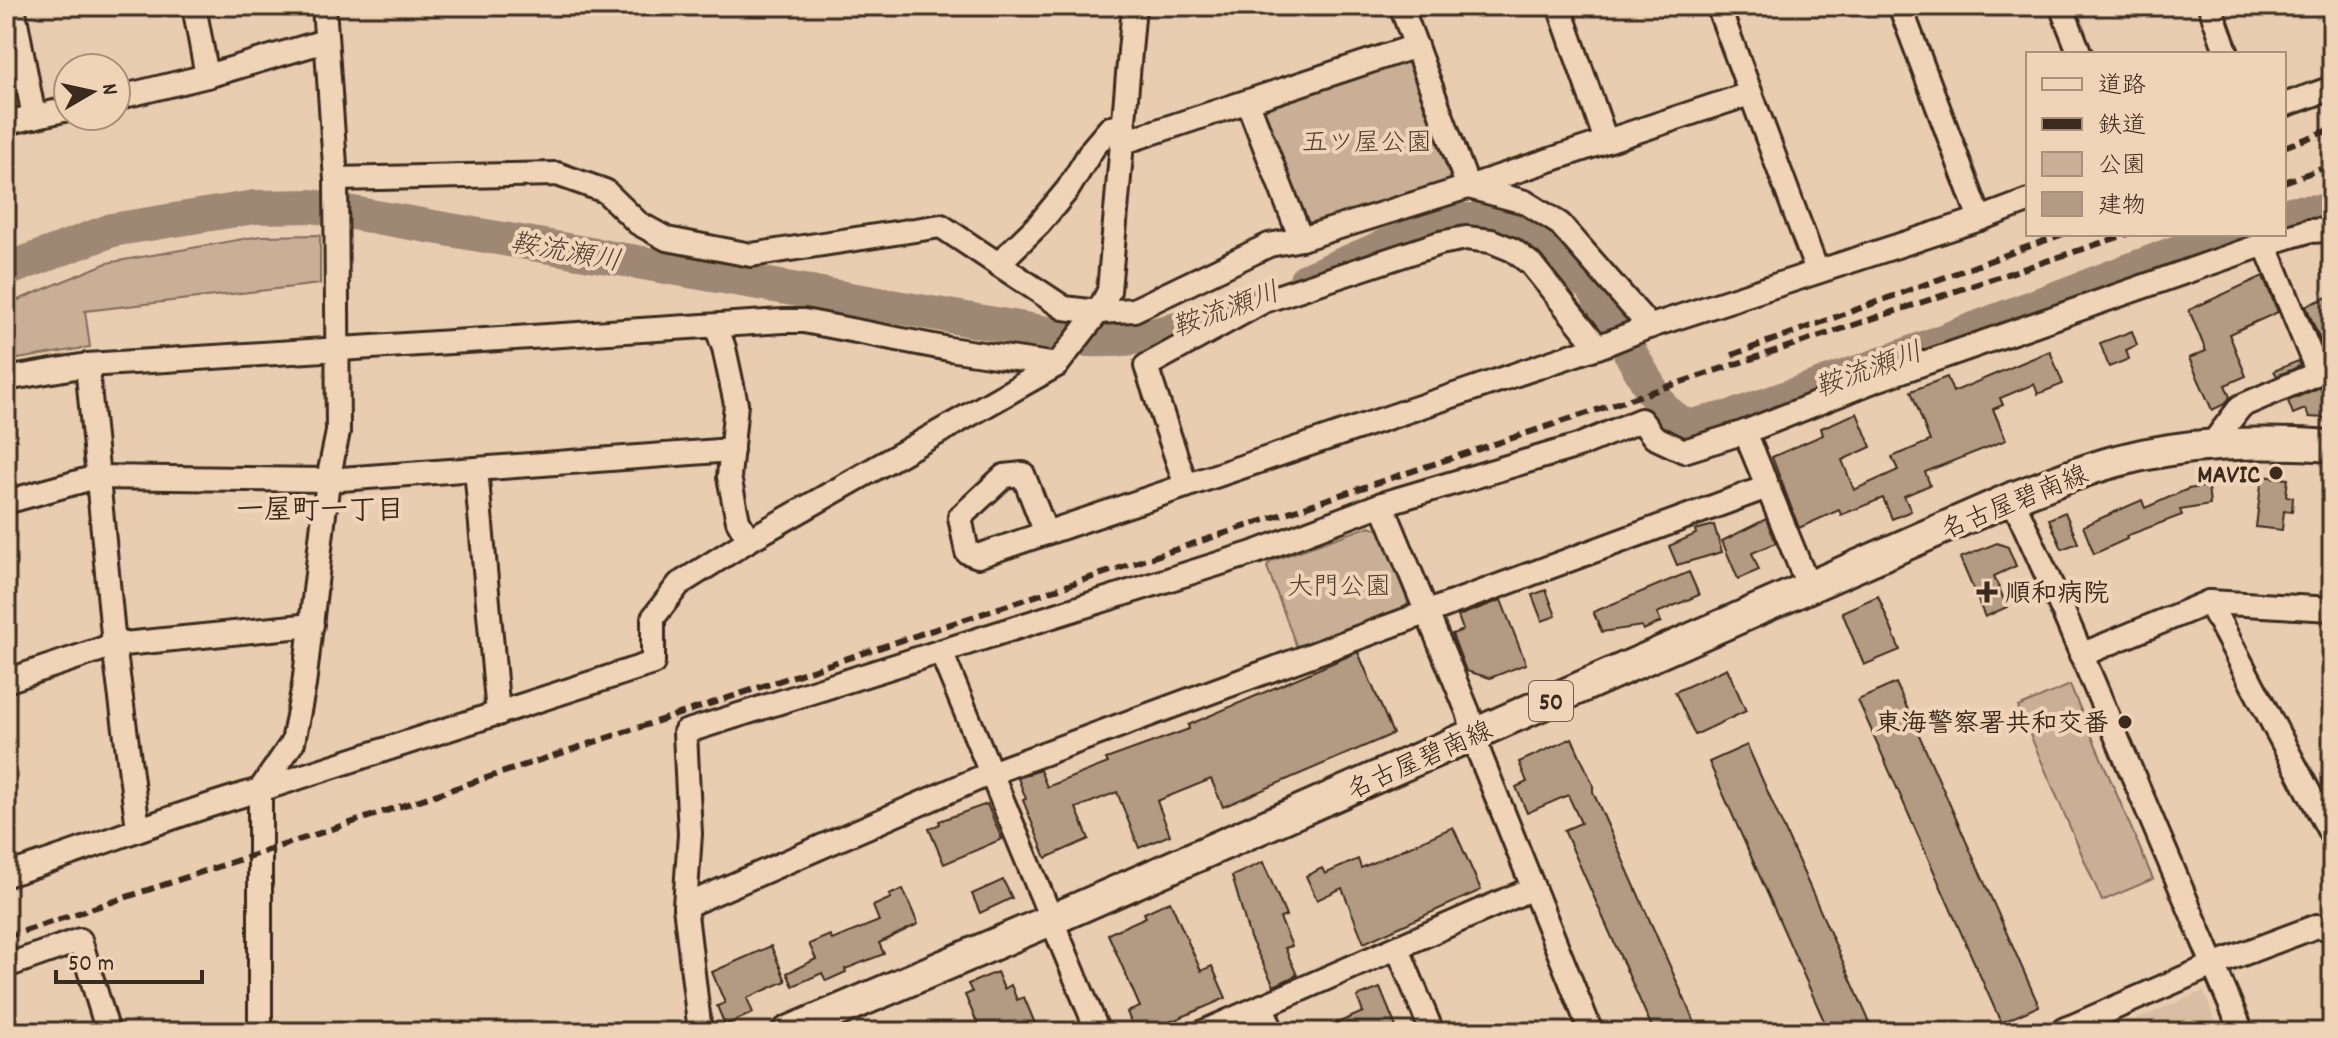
<svg xmlns="http://www.w3.org/2000/svg" width="2338" height="1038" font-family="Dekko,'Klee One',sans-serif">
	<style>
		.built { fill: #d9bea3 }
		.green { fill: #c9af96; stroke: #826c5a; stroke-width: 2 }
		.lines { fill: none; stroke-linecap: round; stroke-linejoin: round }
		.river { stroke: #9f8873; stroke-width: 34 }
		.building { fill: #b39a83; stroke: #3b2a1e; stroke-width: 2 }
		.minor-casing { stroke: #3b2a1e; stroke-width: 28 }
		.major-casing { stroke: #3b2a1e; stroke-width: 36 }
		.minor { stroke: #f0d4b7; stroke-width: 22 }
		.major { stroke: #f0d4b7; stroke-width: 30 }
		.rail { stroke: #3b2a1e; stroke-width: 6; stroke-dasharray: 12 6; stroke-linecap: butt }
		.poi-dot { fill: #3b2a1e; stroke: #f0d4b7; stroke-width: 3 }
		.labels { text-anchor: middle; stroke-width: 8; stroke-linejoin: round; paint-order: stroke }
		.shield { fill: #f0d4b7; stroke: #715d4c; stroke-width: 2 }
		.shield-label { font-size: 24px; font-weight: bold; fill: #3b2a1e }
		.park-label { font-size: 26px; fill: #503e30; stroke: #f0d4b7 }
		.poi-label { font-size: 26px; font-weight: bold; fill: #3b2a1e; stroke: #f0d4b7; text-anchor: end }
		.street-label { font-size: 26px; fill: #3b2a1e; stroke: #f0d4b7 }
		.water-label { font-size: 28px; font-style: italic; fill: #544233; stroke: #f0d4b7 }
		.neighbourhood-label { font-size: 28px; font-weight: bold; fill: #3b2a1e; stroke: #f0d4b7 }
	</style>
	<rect width="100%" height="100%" fill="#e9cdb1"/>
	<filter id="ink" filterUnits="userSpaceOnUse"><feTurbulence type="fractalNoise" baseFrequency=".0125" numOctaves="2"/><feDisplacementMap in="SourceGraphic" scale="16" xChannelSelector="R" yChannelSelector="G"/><feConvolveMatrix kernelMatrix="1 2 1 2 8 2 1 2 1" color-interpolation-filters="sRGB"/></filter>
	<g filter="url(#ink)">
		<path class="built" d="M2203,991l17,41h-113z"/>
		<g class="green">
			<path d="M1406,58l46,123 -140,45 -9,-3 -42,-111 6,-7z"/>
			<path d="M320,235v49l-235,27 5,36 -84,14v-56l101,-42 153,-27z"/>
			<path d="M1370,526l10,4 28,72 -4,8 -100,37 -8,-2 -29,-78 4,-6z"/>
			<path d="M2070,685l83,194 -51,22 -84,-194z"/>
		</g>
		<g class="lines">
			<g class="river">
				<path d="M2284,215l11,-3 37,-1"/>
				<path d="M6,270l106,-40 143,-23 57,-1 776,134c58,3 108,-16 161,-36"/>
				<path d="M1306,280l119,-51 33,-9h15l54,11 66,57 69,120 24,19 48,-11 158,-56 333,-126"/>
			</g>
		</g>
		<g class="building">
			<path d="M2263,276l15,36 -49,22 17,42 -21,9 5,12 -5,7 -13,6 -23,-52 17,-7 -17,-41z"/>
			<path d="M2332,295v58l-6,2 -20,-49z"/>
			<path d="M2132,331l5,14 -11,5 3,9 -20,8 -9,-24z"/>
			<path d="M2050,351l13,33 -25,10 -4,-10 -34,14 3,7 -10,4 13,31 -81,32 5,13 -26,11 7,15 -19,8 -9,-21 -42,17 -2,-5 -40,18 -27,-71 51,-22 -2,-7 36,-15 14,34 -29,13 12,30 44,-20 -6,-13 38,-16 -19,-50 36,-14 6,15z"/>
			<path d="M2298,361l2,5 -23,10 -3,-5z"/>
			<path d="M2332,382v32l-7,4 -16,-1 -4,-8 -12,5 -5,-13z"/>
			<path d="M2262,476l26,3 -2,17 7,1 -1,15 -8,-1 -2,19 -26,-3z"/>
			<path d="M2208,486l2,19 -30,5 2,5 -56,21 1,3 -33,15 -11,-28 59,-26 3,8 43,-19z"/>
			<path d="M2065,512l13,31 -16,6 -13,-30z"/>
			<path d="M1766,519l10,24 -24,10 7,17 -21,9 -16,-38z"/>
			<path d="M1714,525l8,27 -45,13 -8,-19 27,-12 -1,-4z"/>
			<path d="M1997,543l11,4 8,19 -22,10 13,31 -22,10 -25,-59z"/>
			<path d="M1689,572l10,23 -42,18 4,9 -18,8 -1,-4 -40,6 -9,-20z"/>
			<path d="M1546,590l10,26 -14,5 -10,-26z"/>
			<path d="M1878,596l22,54 -36,15 -22,-53z"/>
			<path d="M1501,600l25,64 -36,14 -24,-7 -14,-37 11,-4 -5,-14z"/>
			<path d="M1358,652l35,82 -170,73 -12,-28 -54,22 13,34 -31,13 -22,-56 -41,16 13,31 -43,19 -23,-58 3,-1 -8,-21 22,-8 7,17 61,-24 -2,-4 83,-30 -1,-4z"/>
			<path d="M1727,668l19,43 -51,24 -20,-43z"/>
			<path d="M1896,683l143,323 -38,17 -143,-323z"/>
			<path d="M1572,738l21,47v7l106,240h-45l-90,-202 17,-7 -13,-28 -41,18 -11,-26 11,-5 -8,-20z"/>
			<path d="M1747,745l127,287h-45l-120,-270z"/>
			<path d="M987,804l15,35 -58,25 -15,-35 11,-5 -1,-3z"/>
			<path d="M1453,827l28,63 -117,53 -22,-55 -25,12 -11,-24 16,-8 3,6 33,-15 3,9z"/>
			<path d="M1263,862l23,54 -6,2 12,28 -7,2 12,27 -23,11 -24,-48 -18,-62z"/>
			<path d="M1003,880l9,18 -32,15 -8,-19z"/>
			<path d="M903,889l15,35 -39,19 5,11 -39,15 1,3 -20,9 -4,-8 -29,13 -6,-13 29,-14 -7,-15 21,-9 2,5 47,-19 -6,-15 18,-8 -2,-3z"/>
			<path d="M1170,901l31,70 11,-5 14,32 -79,34h-12l-8,-20 13,-5 -32,-73 38,-17 -2,-4z"/>
			<path d="M771,946l15,35 -39,17 6,15 -28,12 -8,-19 8,-3 -13,-31z"/>
			<path d="M997,972l7,17 7,-4 6,15 7,-3 12,29 -15,6h-40l-16,-37 7,-3 -4,-8z"/>
			<path d="M1380,988l18,44h-82l47,-20 -6,-15z"/>
		</g>
		<g class="lines">
			<g class="minor-casing">
				<g id="minor">
					<path d="M13,6l21,111"/>
					<path d="M194,6l13,70"/>
					<path d="M1401,6l67,181"/>
					<path d="M1559,6l47,135"/>
					<path d="M1718,6l99,265"/>
					<path d="M1900,6l80,213"/>
					<path d="M2061,6l19,48"/>
					<path d="M2210,6l17,48"/>
					<path d="M116,98l91,-22 118,-35"/>
					<path d="M1248,103l53,136"/>
					<path d="M2284,105l48,-17"/>
					<path d="M6,123l62,-14"/>
					<path d="M1124,142l292,-96"/>
					<path d="M336,179l221,-5 48,17 33,32 29,16 84,16 190,-29 123,82 34,4 36,-2 135,-65 32,-6 167,-52 281,-93"/>
					<path d="M1469,187l56,15 35,22 90,103"/>
					<path d="M2265,244l53,129"/>
					<path d="M998,264l41,-40 29,-35 25,-41 17,-20 15,-2"/>
					<path d="M716,326l8,22 12,56 -7,73 9,44 11,19"/>
					<path d="M87,365l27,280 24,183"/>
					<path d="M6,379l81,-14 696,-44h21l145,28 108,16"/>
					<path d="M1745,432l131,-52 389,-136 43,-13 24,-1"/>
					<path d="M2212,444l29,-38 91,-39"/>
					<path d="M476,469l22,245"/>
					<path d="M1186,486l-40,-120 118,-65 176,-58 26,-5 25,3 22,9 18,14 67,83"/>
					<path d="M2012,498l51,113 179,421"/>
					<path d="M6,502l90,-25 232,3 404,-30"/>
					<path d="M1382,504l86,208 12,43 111,277"/>
					<path d="M1046,533l-23,-59 -19,2 -44,41 7,35 11,4 625,-211 45,-18 332,-108 48,-18"/>
					<path d="M2209,602l123,234"/>
					<path d="M941,652l157,380"/>
					<path d="M2081,655l128,-53 123,7"/>
					<path d="M6,681l108,-36 198,-20"/>
					<path d="M6,875c85,-26 167,-61 254,-85l393,-127v-45l26,-34 70,-44 308,-175 41,-53 11,-21 25,-285"/>
					<path d="M685,906l306,-133 776,-286"/>
					<path d="M1398,949l34,83"/>
					<path d="M6,966l74,-26 28,92"/>
					<path d="M1262,1006l10,26"/>
					<path d="M260,1032v-242l33,-48 11,-57 24,-205 10,-48 -2,-252 -12,-174"/>
					<path d="M700,1032l-15,-126 5,-72 -5,-102 571,-180 126,-48 196,-58 63,-26 13,17 30,14 61,-19 64,156"/>
					<path d="M1203,1032l330,-144"/>
					<path d="M2059,1032l154,-67 104,-39 15,3"/>
				</g>
			</g>
			<g class="major-casing">
				<path id="major" d="M788,1032l263,-112 961,-422c34,-12 69,-28 105,-37 70,-19 143,-20 215,-15"/>
			</g>
			<use href="#minor" class="minor"/>
			<use href="#major" class="major"/>
			<g class="rail">
				<path d="M2284,147l48,-18"/>
				<path d="M2284,182l48,-17"/>
				<path d="M1732,355l331,-121"/>
				<path d="M6,937l2122,-703"/>
			</g>
		</g>
	</g>
	<g class="poi-dot">
		<circle cx="2276" cy="473" r="8"/>
		<path d="M1983 580h8v8h8v8h-8v8h-8v-8h-8v-8h8z"/>
		<circle cx="2125" cy="722" r="8"/>
	</g>
	<g class="labels">
		<rect class="shield" x="1529" y="681" width="44" height="40" rx="6"/>
		<g class="shield-label">
			<text x="1551" y="709">50</text>
		</g>
		<g class="park-label">
			<text x="1367" y="150">五ツ屋公園</text>
			<text x="1339" y="594">大門公園</text>
		</g>
		<g class="poi-label">
			<text x="2260" y="482">MAVIC</text>
			<text x="2005" y="601" text-anchor="start">順和病院</text>
			<text x="2109" y="731">東海警察署共和交番</text>
		</g>
		<g class="street-label">
			<text transform="translate(2014 501) rotate(-22)" y="9">名古屋碧南線</text>
			<text transform="translate(1419 759) rotate(-24)" y="9">名古屋碧南線</text>
		</g>
		<g class="water-label">
			<text transform="translate(566 250) rotate(10)" y="10">鞍流瀬川</text>
			<text transform="translate(1225 308) rotate(-20)" y="10">鞍流瀬川</text>
			<text transform="translate(1868 368) rotate(-20)" y="10">鞍流瀬川</text>
		</g>
		<g class="neighbourhood-label">
			<text x="320" y="518">一屋町一丁目</text>
		</g>
	</g>
	<rect width="2338" height="1038" fill="none" stroke="#f0d4b7" stroke-width="32"/>
	<rect x="16" y="16" width="2306" height="1006" fill="none" stroke="#3b2a1e" stroke-width="3" filter="url(#ink)"/>
	<rect x="2026" y="52" width="260" height="184" fill="#f0d4b7" stroke="#a8907a" stroke-width="2"/>
	<rect x="2042" y="78" width="40" height="12" fill="#f0d4b7" stroke="#a8907a" stroke-width="2"/>
	<text x="2098" y="92" font-size="24" fill="#3b2a1e">道路</text>
	<rect x="2042" y="118" width="40" height="12" fill="#3b2a1e" stroke="#a8907a" stroke-width="2"/>
	<text x="2098" y="132" font-size="24" fill="#3b2a1e">鉄道</text>
	<rect x="2042" y="152" width="40" height="24" fill="#c9af96" stroke="#a8907a" stroke-width="2"/>
	<text x="2098" y="172" font-size="24" fill="#3b2a1e">公園</text>
	<rect x="2042" y="192" width="40" height="24" fill="#b39a83" stroke="#a8907a" stroke-width="2"/>
	<text x="2098" y="212" font-size="24" fill="#3b2a1e">建物</text>
	<g transform="translate(92 92) rotate(81)"><circle r="38" fill="#f0d4b7" stroke="#a8907a" stroke-width="2"/>
	<path d="M0-6L14 30L0 20L-14 30Z" fill="#3b2a1e"/>
	<text y="-12" font-size="22" font-weight="bold" text-anchor="middle" fill="#3b2a1e">N</text>
	</g>
	<path d="M56 970v12h146v-12" fill="none" stroke="#3b2a1e" stroke-width="4"/>
	<text x="68" y="970" font-size="24" fill="#3b2a1e" stroke="#f0d4b7" stroke-width="6" paint-order="stroke">50 m</text>
</svg>
